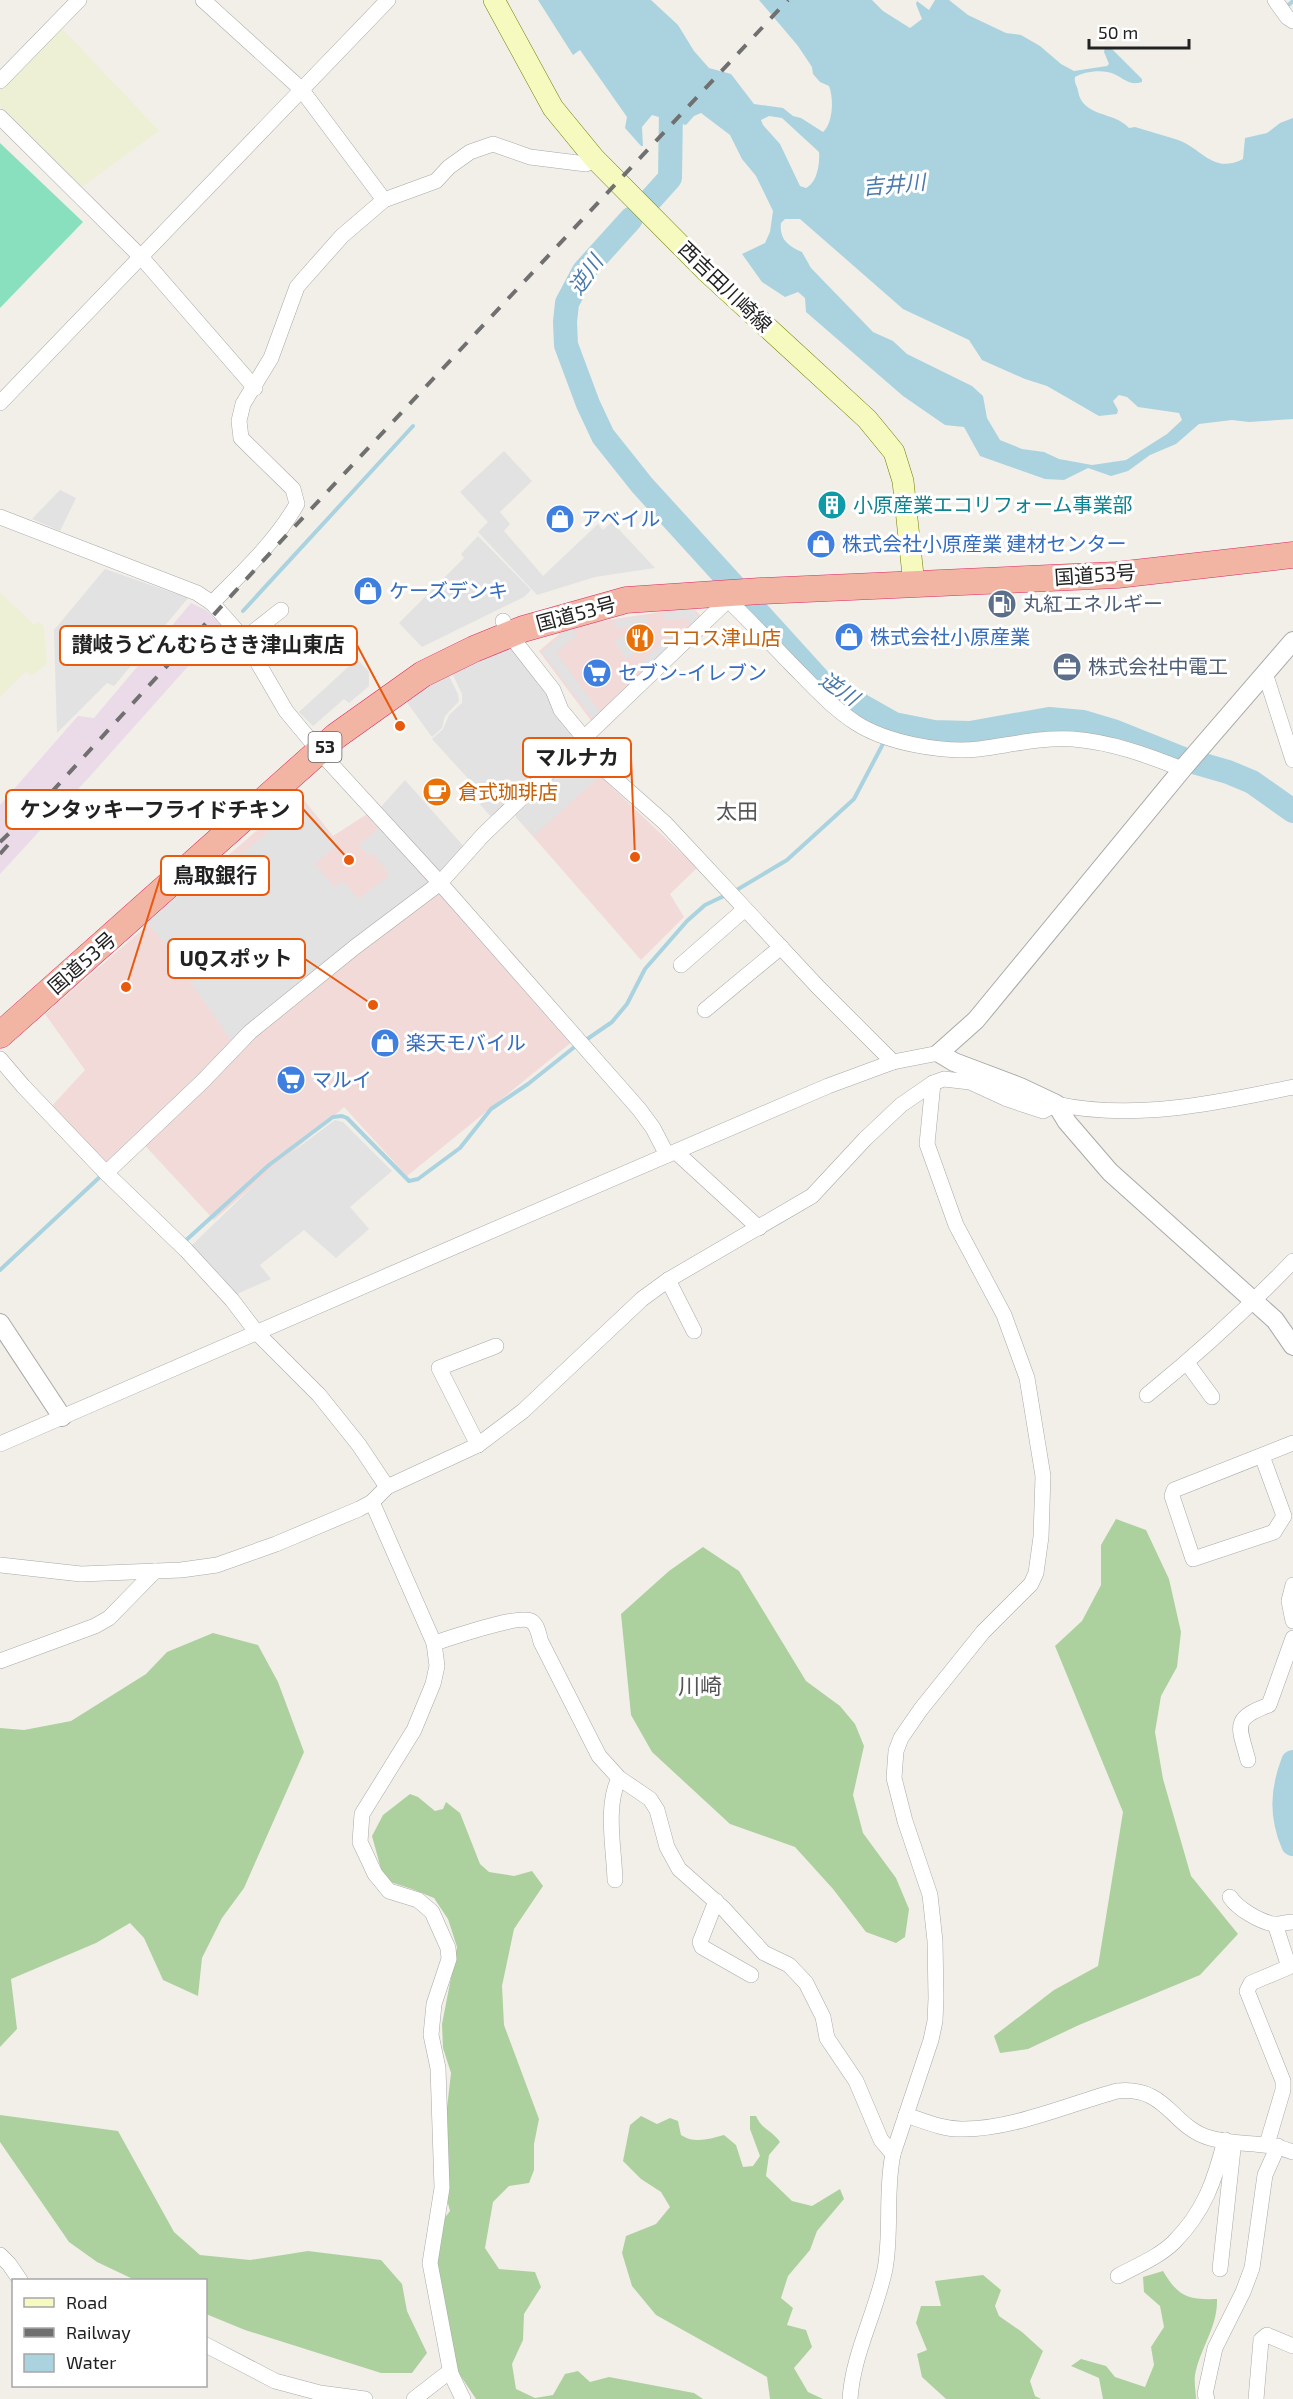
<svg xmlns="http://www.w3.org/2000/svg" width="1293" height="2399" font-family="'Exo 2','Noto Sans JP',sans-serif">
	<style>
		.commercial { fill: #f2dad9 }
		.industrial { fill: #ebdbe8 }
		.farmland { fill: #eef0d5 }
		.forest { fill: #add19e }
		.pitch { fill: #88e0be }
		.parking { fill: #e2e2e2 }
		.water { fill: #aad3df; fill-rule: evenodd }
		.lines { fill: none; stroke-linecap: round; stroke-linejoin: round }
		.stream { stroke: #aad3df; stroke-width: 4 }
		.river { stroke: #aad3df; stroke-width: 24 }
		.minor-casing { stroke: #a9a9a9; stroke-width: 16 }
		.tertiary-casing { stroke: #a9a9a9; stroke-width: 20 }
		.secondary-casing { stroke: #707d05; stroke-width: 22 }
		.trunk-casing { stroke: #dc2a67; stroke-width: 27 }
		.minor { stroke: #fff; stroke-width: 15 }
		.tertiary { stroke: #fff; stroke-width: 18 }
		.secondary { stroke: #f7fabf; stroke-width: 21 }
		.trunk { stroke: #f2b4a3; stroke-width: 26 }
		.rail { stroke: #707070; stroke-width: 4; stroke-dasharray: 12 12; stroke-linecap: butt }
		.labels { text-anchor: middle; stroke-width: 6; stroke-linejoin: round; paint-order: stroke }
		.shield { fill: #fff; stroke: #646464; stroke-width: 1.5 }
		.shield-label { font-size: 18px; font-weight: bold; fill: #222 }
		.street-label { font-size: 20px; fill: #222; stroke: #fff }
		.culture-label { font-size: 20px; fill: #0d838f; stroke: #fff; text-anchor: start }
		.shop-label { font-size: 20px; fill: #366cbe; stroke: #fff; text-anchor: start }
		.service-label { font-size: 20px; fill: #4e5e75; stroke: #fff; text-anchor: start }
		.food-label { font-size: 20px; fill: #c56008; stroke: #fff; text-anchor: start }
		.water-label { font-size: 21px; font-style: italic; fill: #4a7aab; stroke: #fff }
		.neighbourhood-label { font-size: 21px; fill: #555; stroke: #fff }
		.quarter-label { font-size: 22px; fill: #555; stroke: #fff }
		.leader { fill: none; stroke: #e8590c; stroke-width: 2 }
		.callout-dot { fill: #e8590c; stroke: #fff; stroke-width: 2 }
		.callout { fill: #fff; stroke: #e8590c; stroke-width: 2 }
		.callout-label { font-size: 21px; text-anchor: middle; font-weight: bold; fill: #222 }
	</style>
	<rect width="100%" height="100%" fill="#f2efe9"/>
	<g class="commercial">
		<path d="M693,607l11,13 -109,106 -56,-75 30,-25z"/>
		<path d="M577,754l120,114 -27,26 14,23 -43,43 -125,-143z"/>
		<path d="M299,794l34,42 34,-22 206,227 -166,135 -63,-69 -130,113 -77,-83 -31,29 -56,-58 35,-38 -40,-56z"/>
	</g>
	<path class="industrial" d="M191,603l15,7 14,14 -4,11 -125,140 -91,99v-69l78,-89 16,2z"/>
	<g class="farmland">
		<path d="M60,26l99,105 -77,56 -82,-80v-20z"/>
		<path d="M0,592l34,33 5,-3 5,5 3,36 -15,13 -6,-5 -26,26z"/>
	</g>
	<g class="forest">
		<path d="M1116,1519l30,11 23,49 12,53 -4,35 -16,29 -6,36 8,47 28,97 47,58 -38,41 -121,50 -51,24 -28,4 -6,-17 60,-46 44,-24 25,-154 -68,-166 27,-25 19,-36v-40z"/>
		<path d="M703,1547l36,24 67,110 34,25 15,18 9,22 -11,49 10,38 33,45 13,31 -4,28 -9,6 -30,-11 -33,-43 -38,-42 -65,-23 -78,-72 -21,-37 -10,-101 48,-43z"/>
		<path d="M213,1633l45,12 20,37 26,70 -60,136 -22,30 -20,40 -4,38 -35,-16 -19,-42 -14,-15 -34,20 -85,36 6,50 -17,18v-319l24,2 47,-9 75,-47 21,-22z"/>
		<path d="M410,1794l8,3 17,14 8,-2 3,-7 14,11 20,51 9,8 25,4 18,-5 11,15 -29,43 -12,57 2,39 35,94 -5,25v26l-5,13 -20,3 -16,16 -8,46 14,21 36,3 6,15 -17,27 -1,26 -11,24 4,25 19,9 18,-3 12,-21 13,-3 12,11 19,-5 85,16 9,6h-227l-16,-24 -12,-31 -14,-77 5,-42 11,-14 -4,-15 -4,-45 9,-78 -8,-25 -1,-24 15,-77 -9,-28 -14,-21 -22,-9 -22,-7 -9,-13 -9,-33 11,-21z"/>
		<path d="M0,2115l118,16 56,101 26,23 50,5 58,-9 73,9 21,24 5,27 20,42 -15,20h-31l-136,-43 -39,-16v-34h-71l-38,-18 -28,-20 -69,-100z"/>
		<path d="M641,2116l16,8 13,-6 8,3 3,14c13,9 28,4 43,0l12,10 7,22 10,-1 7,-10 -10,-27v-13h6c6,14 16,14 24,26l-11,13 -3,21 26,25 20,5 28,-17 4,10 -27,32 -7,19 -22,26 -7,22 12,10 -6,17 19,5 6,17 -18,21 14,24 15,7h-53l-3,-22 -111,-62 -24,-29 -10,-33 4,-17 30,-12 14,-17 -9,-15 -20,-13 -18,-18 7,-36z"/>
		<path d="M1163,2271c15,25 24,29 54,28 1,28 -17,49 -22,76 -1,8 1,17 1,24h-93l-4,-21 -28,-12 10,-7 25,7 9,11 30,10 9,-22 -3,-18 13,-20 -4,-21 -16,-14 -1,-15z"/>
		<path d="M983,2275l18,15 -6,16 4,10 23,16 21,19 -13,30 5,15 6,3h-95l-24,-22 -5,-23 10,-4 -11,-27 5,-17h20l-6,-25z"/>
	</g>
	<path class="pitch" d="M0,143l83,79 -83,86z"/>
	<g class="parking">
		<path d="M504,451l28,30 -32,31 10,12 -6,7 39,45 55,-52 5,6 9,-8 43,46 -60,9 -58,18 -59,-63 10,-10 -28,-30z"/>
		<path d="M60,490l16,8 -16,33 -28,-12z"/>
		<path d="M478,536l53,54 -7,7 -102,50 -23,-24 65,-65 -3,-4z"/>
		<path d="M105,569l83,29 -74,88 -7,-3 -50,50 -3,-103z"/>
		<path d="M692,609l9,11 -7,7 -8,-9 -22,2v-7z"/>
		<path d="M647,616l1,8 -32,4 -1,-8z"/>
		<path d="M570,627l7,8 -21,18 47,63 -7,7 -54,-71z"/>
		<path d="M625,635l11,18 -10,6 -11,-18z"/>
		<path d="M670,635l8,8 -29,28 -8,-8z"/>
		<path d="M506,647l9,1 57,82 -1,12 -79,76 -22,-25 4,-8 -42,-46 11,-10 6,-14 13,-12v-9l-10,-21z"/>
		<path d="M357,659l12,13v14l-20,17 -5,-4 -31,27 -14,-14z"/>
		<path d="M448,674l10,20 1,7 -14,15 -3,12 -10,9 -26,-36z"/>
		<path d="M578,751l22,25 -66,60 -22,-24z"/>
		<path d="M405,780l61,69 -24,27 -62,-68z"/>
		<path d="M303,803l35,41 -23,20 20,23 8,-6 15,18 32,-24 -18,-22 -4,2 -9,-10 22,-19 46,56 1,4 -197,154 -44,-63 5,-4 -45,-50 36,-32 7,7z"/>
		<path d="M335,1120l8,2 49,49 -42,36 19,22 -33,29 -32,-28 -44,35 11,14 -34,15 -45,-49 83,-80z"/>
	</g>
	<path class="water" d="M538,0h113l27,25 16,26 15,17 22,6 23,30 29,4 10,8 8,2 22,14c10,-9 11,-33 6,-46l-9,-4 -7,-8 -1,-7 -14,-21 -39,-46h113l11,11 27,17 12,-9 -6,-15 1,-3 12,9 6,-10h14l19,15 38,18 15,2 19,11 21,18 13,7 33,-5 2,-2 -5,-12 1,-5h5l32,32v3c-13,4 -17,-3 -28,-8 -10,-5 -30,-3 -39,3 -1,7 2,8 3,14 5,27 36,20 51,37l6,-1c13,4 27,8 40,12 27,8 37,36 68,20l2,-21 22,-5 13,-10 13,-5v301l-44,3 -17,-2 -33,4 -23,20 -26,11 -22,16 -17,5 -23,-8 -24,12 -19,-1 -65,-23 -16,-29 -19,-2 -42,-29 -97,-84 -1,-14 -7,-6 -13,5 -23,-15 -20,-28 23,-11 5,-11 3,-21 -17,-35 -14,-17 -12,-24 -29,-22 -7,3 -8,9 -34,-10 -10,12 1,19h-2l-16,-18 2,-11 -47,-67 -7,5zM769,116l13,2 37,34c1,12 -2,31 -13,36l-6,-2 -20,-42 -17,-19 -2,-5zM785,219h15l103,90 66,31 13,20 43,19 22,7 52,30 18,-2 1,-4 -5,-9 6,-6 8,2 11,10 41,6 3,7 -15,14 -41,26 -34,5 -33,-6 -15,-7 -22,-3 -22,-9 -13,-22 -4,-22 -11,-10 -65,-32 -14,-13 -20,-9 -62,-64 -9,-16c-14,-6 -23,-13 -21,-29z"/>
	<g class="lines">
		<g class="stream">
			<path d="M1286,7l7,-6"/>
			<path d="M243,611l170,-185"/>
			<path d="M889,734l5,-10"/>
			<path d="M1276,797l17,4"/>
			<path d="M735,891l52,-31 67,-61 31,-59"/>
			<path d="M583,1042l29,-20 15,-18 18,-35 42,-48 18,-16 21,-10"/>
			<path d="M183,1243l86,-78 64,-48 9,-1 5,2 62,63 9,-2 42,-31 31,-39 37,-25 49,-39"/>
			<path d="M0,1270l103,-96"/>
		</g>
		<g class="river">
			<path d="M652,198l18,-20 1,-68 7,-20"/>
			<path d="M631,219l-47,52 -17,32 -2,19 1,23 22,59 15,32 39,49 181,199 71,40 40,8 36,1 79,-14 34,3 30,9 70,28 45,13 24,10 41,29"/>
			<path d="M1293,1762c-11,29 -12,54 0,82"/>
		</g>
		<g class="minor-casing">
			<g id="minor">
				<path d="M203,0l98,89 83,111"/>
				<path d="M1275,0l12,17 6,4"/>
				<path d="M0,81l79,-81"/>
				<path d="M0,117l142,141 113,130"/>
				<path d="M0,403l388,-403"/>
				<path d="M0,517l197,76 15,10 32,36 42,72 34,41 120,131 199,226 14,19 14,27"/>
				<path d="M722,594c23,22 45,45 67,68 21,21 42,45 67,61 31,20 87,30 123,26 31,-4 63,-12 94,-10 38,3 74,16 109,30"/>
				<path d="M212,603c30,-30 64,-62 85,-99l-4,-15 -52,-51 -2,-17 4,-17 28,-46 26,-71 5,-6 40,-45 42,-36 52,-19 13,-14 21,-15 23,-8 37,13 56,7 8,-6"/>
				<path d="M503,621l6,13 44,56 8,20 24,29"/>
				<path d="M244,639l37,-29"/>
				<path d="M1265,673l28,87"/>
				<path d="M578,746l87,77 153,164 75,75"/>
				<path d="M681,965l64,-56"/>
				<path d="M705,1010l76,-63"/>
				<path d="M0,1059l23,27 83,87 80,77 46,50 25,33 62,62 40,50 28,42"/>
				<path d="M676,1152l83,76"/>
				<path d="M106,1173l97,-92 47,-49 105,-85 85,-64 43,-48 245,-235"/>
				<path d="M668,1280l26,51"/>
				<path d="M1187,1363l25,34"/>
				<path d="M1147,1395c52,-42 100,-86 146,-134"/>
				<path d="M0,1444c275,-121 552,-239 828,-358l65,-24 46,-9"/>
				<path d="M478,1445l-39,-77 57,-22"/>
				<path d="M1262,1456l22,60 -10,16 -81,27 -21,-63 2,-6 119,-47"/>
				<path d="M372,1502l62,141 3,23 -4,18 -19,46 -52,84 -2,28 15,32 14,17 29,9 14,12 16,36 1,11 -15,45 -3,31 7,33 4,120 -12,75 21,111 12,25"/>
				<path d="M0,1565l81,9 100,-4 36,-5 59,-21 83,-35 13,-7 15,-15 91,-42 45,-34 119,-112 26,-19 144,-84 53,-57 36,-34 32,-22 11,-4 26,3 37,17 36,12 13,-7c78,17 161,-1 237,-17"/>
				<path d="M1293,1585l-4,16 4,20"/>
				<path d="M434,1643c17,-5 85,-29 97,-22 7,4 8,15 10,21l58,114 20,22 31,21 7,11 10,37 12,22 44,39 41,45 25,12 17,18 17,34 4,21 29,43 25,59 12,14"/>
				<path d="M0,1661l95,-35 14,-8 46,-47"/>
				<path d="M1248,1760c-9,-34 -17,-41 21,-55l24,-67"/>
				<path d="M615,1880c-1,-32 -10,-73 4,-102"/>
				<path d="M1230,1897c8,12 29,24 43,27 6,1 13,-2 20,-2"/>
				<path d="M716,1901l-16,41 2,5 49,28"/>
				<path d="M906,2115c18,6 38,15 58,14 49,0 106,-25 153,-38 51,-5 54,36 93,47 27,8 56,3 83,14"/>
				<path d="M1267,2144l16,-54v-9l-36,-90 4,-8 38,-16 -14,-43"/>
				<path d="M0,2255l9,9 11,16"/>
				<path d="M1220,2269l13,-120 -8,-9"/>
				<path d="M1118,2276c18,-10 41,-19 56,-34 30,-30 41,-62 51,-102"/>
				<path d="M206,2345l69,36 45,12 45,6"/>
				<path d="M414,2399l31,-24 6,-1"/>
				<path d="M850,2399c3,-46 26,-86 35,-130 7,-38 0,-77 8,-115l38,-114 4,-19 1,-23 -1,-57 -5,-46 -25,-74 -11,-43 2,-27 5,-13 20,-29 62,-77 48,-48 5,-11 5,-36 2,-61 -16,-98 -23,-63 -48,-90 -29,-81 6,-61"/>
				<path d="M1207,2399l-2,-5 10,-46 28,-56 9,-24 13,-93 13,-29"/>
				<path d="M1256,2399l5,-59 6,-5 26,11"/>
			</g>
		</g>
		<g class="tertiary-casing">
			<g id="tertiary">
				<path d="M1293,641l-108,125 -209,254 -37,33 15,9 66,25 36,17 11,18 43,50 165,148 18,26"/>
				<path d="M0,1323l62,94"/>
			</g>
		</g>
		<g class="secondary-casing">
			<path id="secondary" d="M494,0l59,108 41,50 113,114 160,147 27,33 9,29 11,104"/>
		</g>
		<g class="trunk-casing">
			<path id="trunk" d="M0,1035l336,-299 87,-62 51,-25 49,-20 103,-29 134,-9 357,-16 176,-20"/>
		</g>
		<use href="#minor" class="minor"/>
		<use href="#tertiary" class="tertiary"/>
		<use href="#secondary" class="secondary"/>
		<use href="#trunk" class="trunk"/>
		<g class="rail">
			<path d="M0,842l48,-46 235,-257 505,-539"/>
			<path d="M0,854l14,-16"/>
		</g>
	</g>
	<defs>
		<g id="building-disc" transform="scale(1.5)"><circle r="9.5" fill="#0f9aa8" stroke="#fff"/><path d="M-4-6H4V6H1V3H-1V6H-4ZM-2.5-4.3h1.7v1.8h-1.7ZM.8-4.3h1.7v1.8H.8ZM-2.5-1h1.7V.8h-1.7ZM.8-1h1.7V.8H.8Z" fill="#fff"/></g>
		<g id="shop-disc" transform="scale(1.5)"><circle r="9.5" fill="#3f7fe0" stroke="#fff"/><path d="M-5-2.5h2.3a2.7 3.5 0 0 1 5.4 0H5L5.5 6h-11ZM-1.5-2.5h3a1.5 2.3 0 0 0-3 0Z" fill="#fff"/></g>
		<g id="fuel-disc" transform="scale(1.5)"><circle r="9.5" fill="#5c6f8a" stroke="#fff"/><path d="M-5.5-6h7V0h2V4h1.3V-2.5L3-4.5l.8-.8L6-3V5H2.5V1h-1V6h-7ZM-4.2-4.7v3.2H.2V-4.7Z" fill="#fff"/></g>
		<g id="restaurant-disc" transform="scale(1.5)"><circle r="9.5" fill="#e8710a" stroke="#fff"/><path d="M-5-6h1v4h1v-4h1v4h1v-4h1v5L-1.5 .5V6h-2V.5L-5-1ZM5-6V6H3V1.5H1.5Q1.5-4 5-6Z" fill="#fff"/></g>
		<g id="office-disc" transform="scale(1.5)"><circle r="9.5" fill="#5c6f8a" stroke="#fff"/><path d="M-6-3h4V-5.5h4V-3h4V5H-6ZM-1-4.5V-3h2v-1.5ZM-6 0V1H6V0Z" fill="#fff"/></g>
		<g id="supermarket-disc" transform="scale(1.5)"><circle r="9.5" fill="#3f7fe0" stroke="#fff"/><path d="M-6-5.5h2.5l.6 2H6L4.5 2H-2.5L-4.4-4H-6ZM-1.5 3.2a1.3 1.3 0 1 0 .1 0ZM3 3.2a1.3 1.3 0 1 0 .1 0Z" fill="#fff"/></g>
		<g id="cafe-disc" transform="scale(1.5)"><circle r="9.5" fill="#e8710a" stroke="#fff"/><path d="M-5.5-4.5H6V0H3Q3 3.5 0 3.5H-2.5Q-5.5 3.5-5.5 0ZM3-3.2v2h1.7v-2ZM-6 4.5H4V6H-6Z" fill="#fff"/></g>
	</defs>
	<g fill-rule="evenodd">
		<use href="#building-disc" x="832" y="505"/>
		<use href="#shop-disc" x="560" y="519"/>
		<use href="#shop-disc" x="821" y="544"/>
		<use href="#shop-disc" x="368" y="591"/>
		<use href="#fuel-disc" x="1002" y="604"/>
		<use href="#shop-disc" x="849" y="637"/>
		<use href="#restaurant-disc" x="640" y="638"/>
		<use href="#office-disc" x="1067" y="667"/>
		<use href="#supermarket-disc" x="597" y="673"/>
		<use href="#cafe-disc" x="437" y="792"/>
		<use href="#shop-disc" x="385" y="1043"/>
		<use href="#supermarket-disc" x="291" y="1080"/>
	</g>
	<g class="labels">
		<rect class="shield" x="308.5" y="732" width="33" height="30" rx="4.5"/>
		<g class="shield-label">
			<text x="325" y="753">53</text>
		</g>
		<g class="street-label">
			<text transform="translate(725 287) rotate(44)" y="7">西吉田川崎線</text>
			<text transform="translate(1095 575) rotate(-4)" y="7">国道53号</text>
			<text transform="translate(576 614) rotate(-15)" y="7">国道53号</text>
			<text transform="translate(82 963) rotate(-41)" y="7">国道53号</text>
		</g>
		<g class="culture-label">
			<text x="853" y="512">小原産業エコリフォーム事業部</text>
		</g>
		<g class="shop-label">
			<text x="581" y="526">アベイル</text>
			<text x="842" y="551">株式会社小原産業 建材センター</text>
			<text x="389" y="598">ケーズデンキ</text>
			<text x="870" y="644">株式会社小原産業</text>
			<text x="618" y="680">セブン-イレブン</text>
			<text x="406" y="1050">楽天モバイル</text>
			<text x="312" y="1087">マルイ</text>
		</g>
		<g class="service-label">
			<text x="1023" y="611">丸紅エネルギー</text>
			<text x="1088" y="674">株式会社中電工</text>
		</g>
		<g class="food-label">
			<text x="661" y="645">ココス津山店</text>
			<text x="458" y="799">倉式珈琲店</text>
		</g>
		<g class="water-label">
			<text transform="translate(894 185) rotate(-5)" y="7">吉井川</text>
			<text transform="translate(586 275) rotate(-55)" y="7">逆川</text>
			<text transform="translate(839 689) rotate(34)" y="7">逆川</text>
		</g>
		<g class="neighbourhood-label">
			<text x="737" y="819">太田</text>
		</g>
		<g class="quarter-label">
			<text x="700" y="1694">川崎</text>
		</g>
	</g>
	<path class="leader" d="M400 726L357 645M635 857L631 758M349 860L303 809M126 987L161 875M373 1005L305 959"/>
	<g class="callout-dot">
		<circle cx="400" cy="726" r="6"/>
		<circle cx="635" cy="857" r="6"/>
		<circle cx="349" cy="860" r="6"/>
		<circle cx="126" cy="987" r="6"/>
		<circle cx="373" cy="1005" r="6"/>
	</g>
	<g class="callout">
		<rect x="60" y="626" width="297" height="39" rx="6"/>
		<rect x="523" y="738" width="108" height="39" rx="6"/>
		<rect x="6" y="790" width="297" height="39" rx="6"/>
		<rect x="161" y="856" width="108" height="39" rx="6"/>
		<rect x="168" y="939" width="137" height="39" rx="6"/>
	</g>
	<g class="callout-label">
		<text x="208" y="652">讃岐うどんむらさき津山東店</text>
		<text x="577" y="765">マルナカ</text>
		<text x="155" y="817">ケンタッキーフライドチキン</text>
		<text x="215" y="883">鳥取銀行</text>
		<text x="236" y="966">UQスポット</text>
	</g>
	<rect x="12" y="2279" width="195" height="108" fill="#ffffff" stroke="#a7a7a7" stroke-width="1.5"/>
	<rect x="24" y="2298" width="30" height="9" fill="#f7fabf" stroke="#a7a7a7" stroke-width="1.5"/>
	<text x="66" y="2309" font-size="18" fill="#222222">Road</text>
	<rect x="24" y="2328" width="30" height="9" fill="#707070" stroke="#a7a7a7" stroke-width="1.5"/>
	<text x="66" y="2339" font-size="18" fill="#222222">Railway</text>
	<rect x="24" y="2354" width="30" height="18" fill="#aad3df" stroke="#a7a7a7" stroke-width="1.5"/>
	<text x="66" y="2369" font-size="18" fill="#222222">Water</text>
	<path d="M1089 39v9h100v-9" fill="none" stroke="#222222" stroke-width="3"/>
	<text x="1098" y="39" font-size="18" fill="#222222" stroke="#ffffff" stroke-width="4.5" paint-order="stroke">50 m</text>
</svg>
